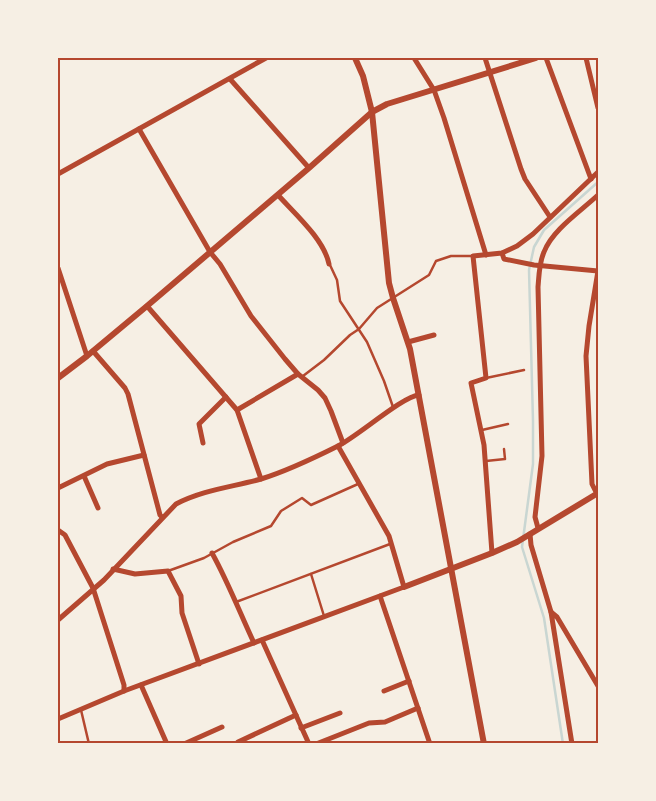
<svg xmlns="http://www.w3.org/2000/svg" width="656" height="801" font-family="Mulish,sans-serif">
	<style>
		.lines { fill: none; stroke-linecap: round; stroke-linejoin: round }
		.stream { stroke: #c9d6d2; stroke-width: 2.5 }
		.service { stroke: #b5482f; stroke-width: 2.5 }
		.minor { stroke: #b5482f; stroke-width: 5 }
		.tertiary { stroke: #b5482f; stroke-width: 6 }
		.neatline { fill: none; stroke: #b5482f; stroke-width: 2 }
	</style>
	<rect width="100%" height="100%" fill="#f6efe4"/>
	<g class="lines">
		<path class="stream" d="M563,744l-19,-126 -22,-71 11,-83v-43l-4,-151 5,-23 10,-17 54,-48"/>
		<g class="service">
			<path d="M330,265l7,15 3,21 27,41 17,39 9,26"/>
			<path d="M303,376l21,-16 26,-25 9,-6 18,-21 52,-33 7,-14 15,-5h22"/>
			<path d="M486,378l38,-8"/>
			<path d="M482,430l26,-6"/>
			<path d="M486,461l19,-2 -1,-10"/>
			<path d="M168,571l36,-13 29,-16 38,-16 10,-15 21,-13 9,7 47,-21"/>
			<path d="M311,574l13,42"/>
			<path d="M236,602l154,-58"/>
			<path d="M81,710l8,34"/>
		</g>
		<g class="minor">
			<path d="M414,58l20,32 10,28 42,137"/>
			<path d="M485,58l36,111 4,10 25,38"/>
			<path d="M546,58l45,121"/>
			<path d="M586,58l12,50"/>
			<path d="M230,79l79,89"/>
			<path d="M139,129l71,123 10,12 31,52 34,43 13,15 20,16 7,8 6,13 12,32"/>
			<path d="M58,174l208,-116"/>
			<path d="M278,195c16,18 46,44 51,69"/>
			<path d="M502,253l2,6 30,6 64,6"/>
			<path d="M58,268l29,88"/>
			<path d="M147,306l90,104 24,69"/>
			<path d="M408,342l26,-7"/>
			<path d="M93,351l32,37 3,6 32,121 2,2"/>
			<path d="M237,410l61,-36"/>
			<path d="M203,443l-4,-19 27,-27"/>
			<path d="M84,476l14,32"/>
			<path d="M58,488l49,-24 37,-9"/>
			<path d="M597,494l-5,-10 -6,-128 3,-30 9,-55"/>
			<path d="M538,528l-3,-11 7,-61 -4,-169c1,-11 1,-24 6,-35 8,-22 37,-41 54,-57"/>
			<path d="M58,530l7,5 28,53 31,97v6"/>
			<path d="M530,534l1,11 20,67"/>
			<path d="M212,553c16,29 28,60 42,90"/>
			<path d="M492,553l-8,-108 -13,-62 15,-5 -13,-122 29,-3 15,-7 16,-12 65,-62"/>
			<path d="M113,569l22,5 33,-3 13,25 1,17 17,51"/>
			<path d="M380,596l50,148"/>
			<path d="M58,620l46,-40 72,-76c27,-14 56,-17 85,-25 26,-8 53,-21 77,-33 20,-10 65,-50 81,-51"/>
			<path d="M262,640l47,104"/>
			<path d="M141,685l26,59"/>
			<path d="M384,691l25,-10"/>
			<path d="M58,719l66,-28 280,-104 -15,-51 -51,-90"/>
			<path d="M301,728l39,-15"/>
			<path d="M238,742l58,-27"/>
			<path d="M184,744l38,-17"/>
			<path d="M316,744l53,-21 16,-1 33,-14"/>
			<path d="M572,744l-21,-132 6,5 41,69"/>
		</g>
		<g class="tertiary">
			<path d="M355,58l8,18 9,36 17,171 4,15 17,51 74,395"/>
			<path d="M58,378l29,-22 60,-50 162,-138 63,-56 15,-8 149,-46"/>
			<path d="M404,587l88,-34 25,-11 81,-49"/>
		</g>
	</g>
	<rect width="656" height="801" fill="none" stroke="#f6efe4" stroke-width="118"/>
	<rect x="59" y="59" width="538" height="683" class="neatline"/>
</svg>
